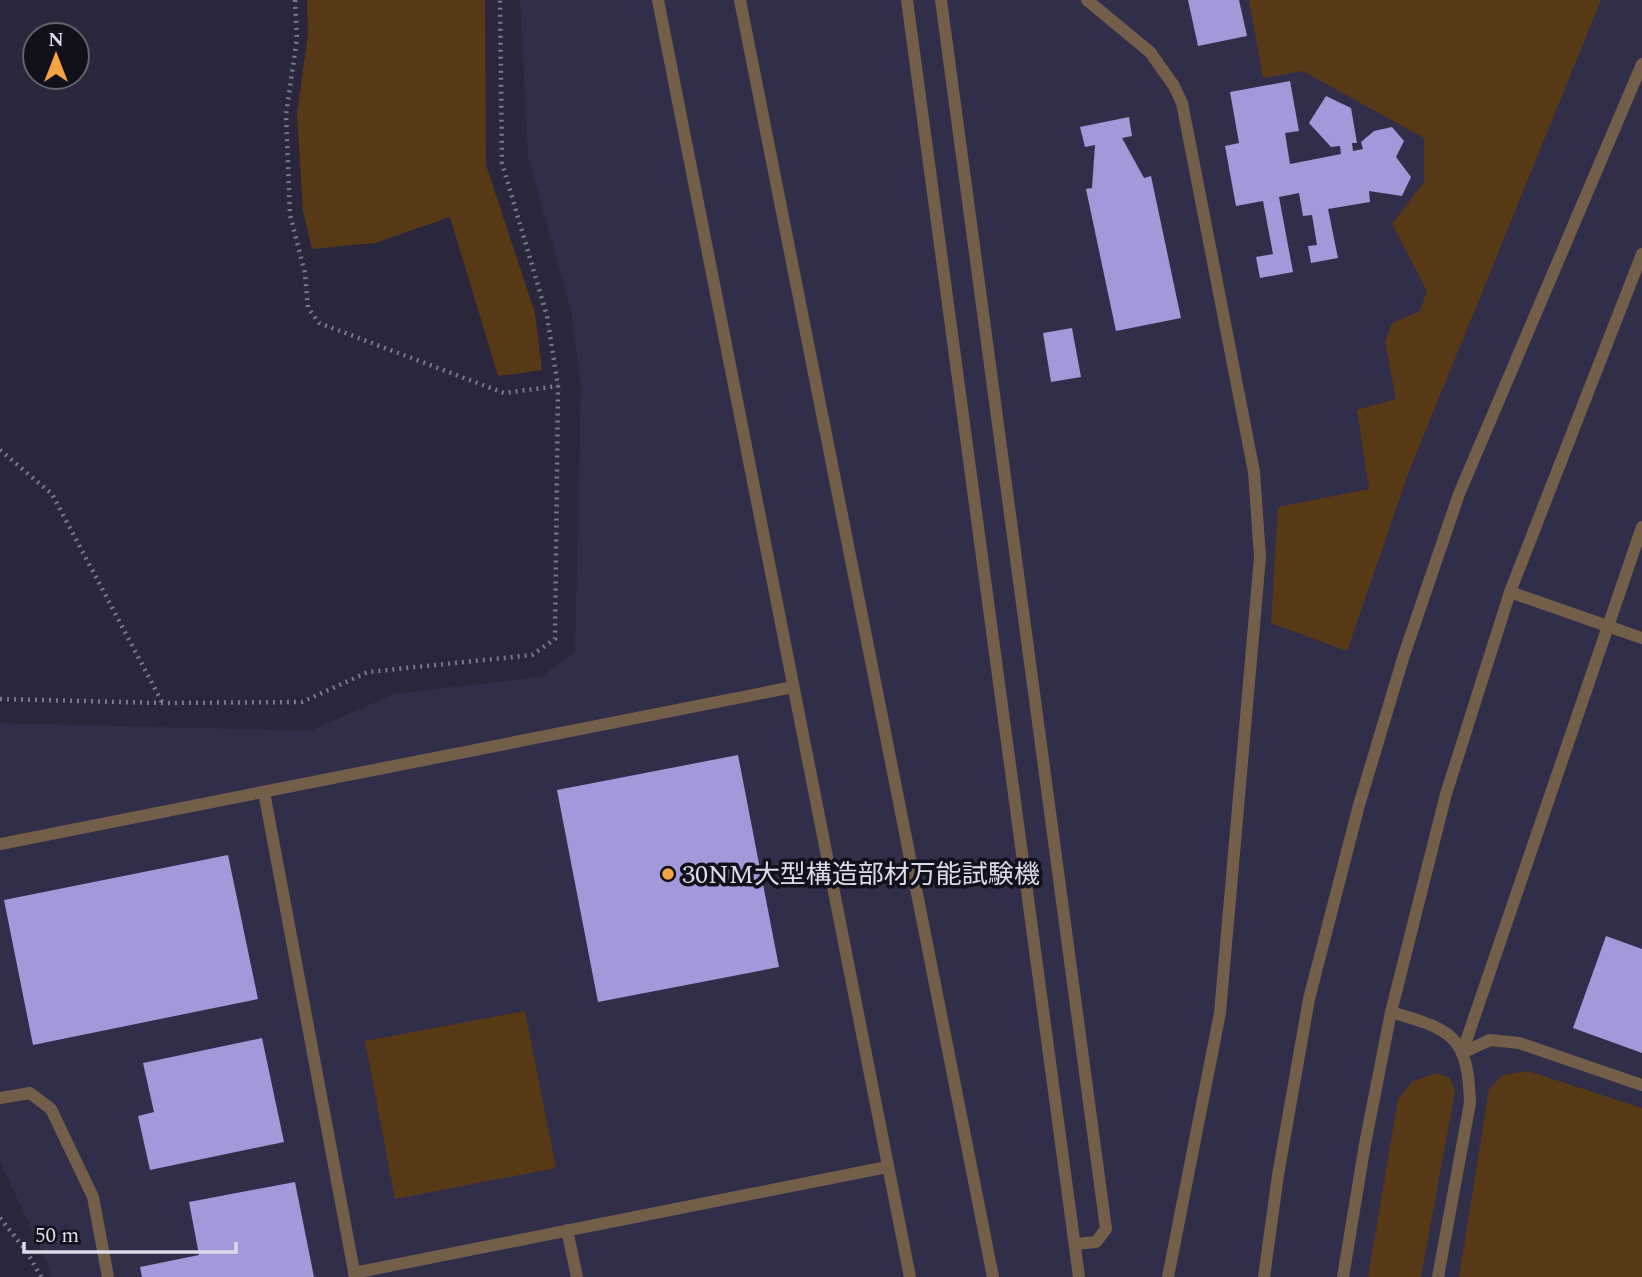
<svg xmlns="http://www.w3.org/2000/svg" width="1642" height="1277" font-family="Spectral,'Noto Sans JP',serif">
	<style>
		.built { fill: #312e49 }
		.green { fill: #583916 }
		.building { fill: #a199d9 }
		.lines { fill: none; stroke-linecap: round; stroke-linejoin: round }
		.path { stroke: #7a788a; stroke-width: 4.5; stroke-dasharray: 2 5; stroke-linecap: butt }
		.service { stroke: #735e4a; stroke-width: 12 }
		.poi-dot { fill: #f4a345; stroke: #12111b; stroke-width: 2.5 }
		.labels { text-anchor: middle; stroke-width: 7; stroke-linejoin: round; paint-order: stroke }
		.poi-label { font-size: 26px; fill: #dcdbe9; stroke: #12111b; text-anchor: start }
	</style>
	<rect width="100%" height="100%" fill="#2a273c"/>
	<path class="built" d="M520,0h1122v1277h-1591l-4,-15 -47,-100v-439l310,8 84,-37 147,-17 34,-24 6,-268 -10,-74 -43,-155z"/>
	<g class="green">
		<path d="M307,0h178l1,165 49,148 7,57 -44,6 -48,-159 -75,26 -63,6 -9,-38 -6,-97 11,-80z"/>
		<path d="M1249,0h352l-193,474 -61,177 -76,-28 7,-116 91,-18 -12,-79 39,-11 -11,-57 7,-19 28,-12 7,-20 -35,-67 32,-42v-44l-121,-67 -40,7z"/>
		<path d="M525,1011l31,157 -161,31 -30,-158z"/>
		<path d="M1528,1071l114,37v169h-183l30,-188 14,-14z"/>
		<path d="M1436,1073l14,5 5,13 -34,186h-53l30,-178 14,-17z"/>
	</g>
	<g class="building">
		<path d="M1188,0h51l8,36 -49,10z"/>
		<path d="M1290,81l9,50 -14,2 5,31 51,-10 -1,-8 -9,1 -22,-24 17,-27 25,12 6,35h-5l1,8 10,-2 -2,-7 13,-11 18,-4 12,14 -8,16 15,20 -9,19 -33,-5 1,11 -42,7 10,49 -27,5 -3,-17 9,-1 -5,-30 -9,1 -4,-23 -20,4 14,75 -33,6 -4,-21 17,-3 -10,-53 -27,5 -11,-60 14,-3 -9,-51z"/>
		<path d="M1129,117l3,19 -10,2 22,40 7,-2 30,142 -65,13 -30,-142 6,-1 3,-43 -10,2 -5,-20z"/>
		<path d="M1072,328l9,49 -30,5 -8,-49z"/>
		<path d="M738,755l41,212 -181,35 -41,-212z"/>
		<path d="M228,855l30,144 -225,46 -29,-145z"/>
		<path d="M1606,936l36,13v104l-69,-25z"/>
		<path d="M262,1038l22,104 -134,28 -12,-54 16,-4 -11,-49z"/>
		<path d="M295,1182l19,95h-172l-2,-10 59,-12 -10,-53z"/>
	</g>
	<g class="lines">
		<g class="path">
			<path d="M295,0l2,38 -11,77 4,100 15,58 3,35 11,15 185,70 54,-7"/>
			<path d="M0,450l52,44 110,208"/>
			<path d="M0,699l162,4 140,-1 66,-30 164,-17 23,-16 3,-253 -11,-70 -45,-153 -2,-163"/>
			<path d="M0,1218l27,34 14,25"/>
		</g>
		<g class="service">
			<path d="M658,0l252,1277"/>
			<path d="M740,0l253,1277"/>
			<path d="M907,0l172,1277"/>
			<path d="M941,0l165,1229 -10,13 -21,2"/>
			<path d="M1087,0l63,52 24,34 8,17 72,369 6,85 -40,456 -52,264"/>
			<path d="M1510,592l132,46"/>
			<path d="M264,792l91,485"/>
			<path d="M0,844l793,-157"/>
			<path d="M1391,1012c60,18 77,22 79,91l-32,174"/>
			<path d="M1462,1053l180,-526"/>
			<path d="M1462,1053l28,-13 29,3 123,42"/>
			<path d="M0,1098l30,-5 21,16 42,88 15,80"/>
			<path d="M567,1230l10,47"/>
			<path d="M354,1273l533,-106"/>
			<path d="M1264,1277l14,-102 31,-176 50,-194 45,-150 55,-161 183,-430"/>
			<path d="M1343,1277l22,-133 26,-132 55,-218 64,-202 132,-338"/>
		</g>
	</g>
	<circle class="poi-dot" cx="668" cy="874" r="7"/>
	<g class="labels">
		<g class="poi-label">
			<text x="682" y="883">30NM大型構造部材万能試験機</text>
		</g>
	</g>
	<g transform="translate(56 56)"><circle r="33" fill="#12111b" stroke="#63626d" stroke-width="2"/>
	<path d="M0-5L12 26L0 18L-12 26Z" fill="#f4a345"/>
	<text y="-10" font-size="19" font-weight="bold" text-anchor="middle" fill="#dcdbe9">N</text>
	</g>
	<path d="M24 1242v10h212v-10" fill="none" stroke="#dcdbe9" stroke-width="3.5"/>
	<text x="35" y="1242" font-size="21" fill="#dcdbe9" stroke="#12111b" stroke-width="5" paint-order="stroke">50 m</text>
</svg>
